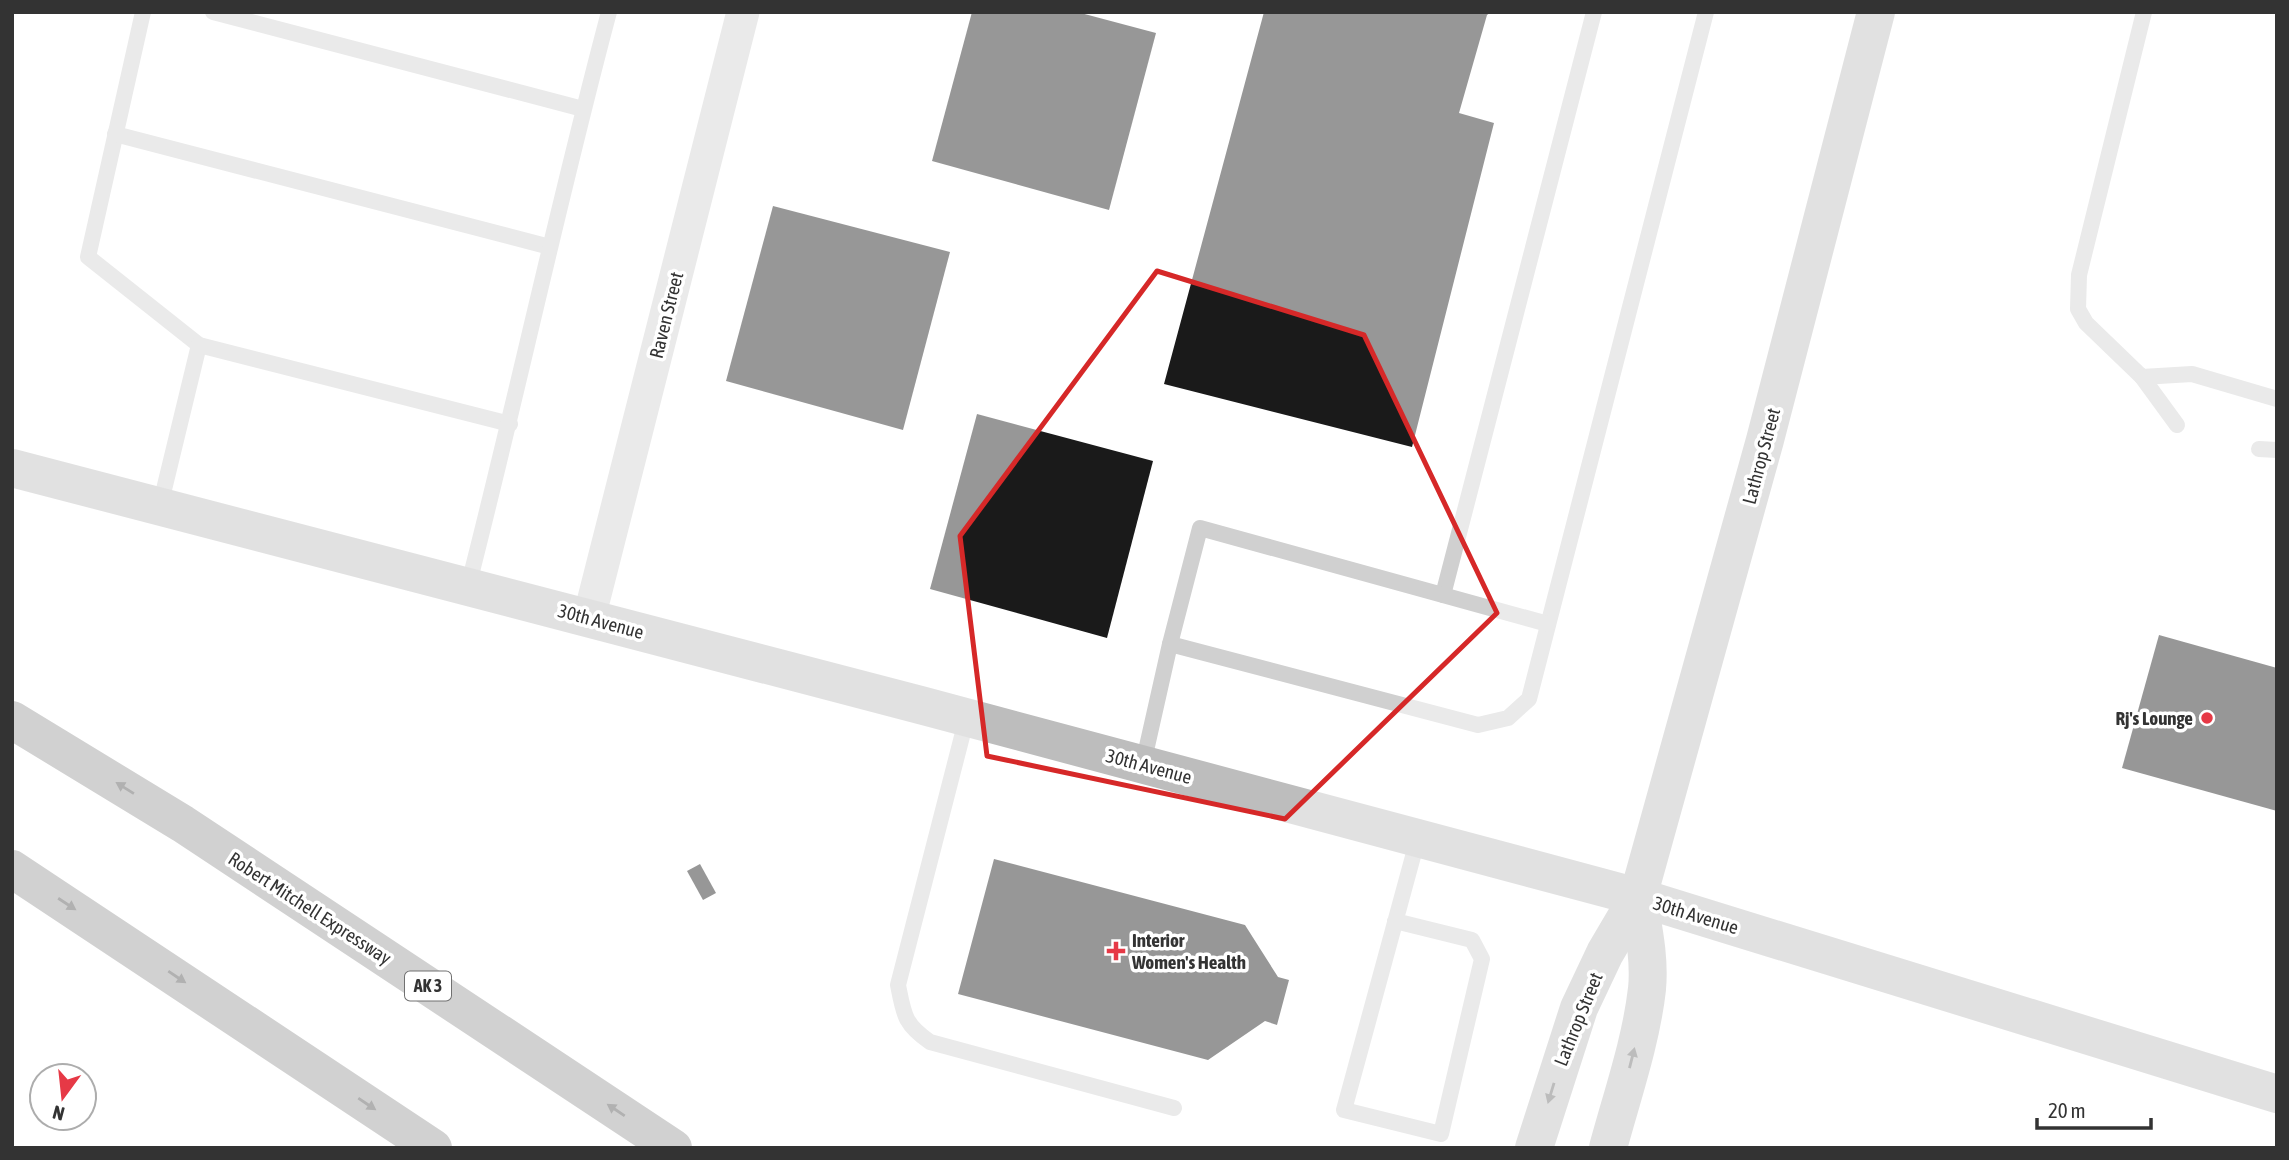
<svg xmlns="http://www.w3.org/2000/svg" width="2289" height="1160" font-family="'Asap Condensed',sans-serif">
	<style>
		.building { fill: #1a1a1a }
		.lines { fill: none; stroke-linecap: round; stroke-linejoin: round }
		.lane { stroke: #d0d0d0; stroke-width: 16 }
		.street { stroke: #d0d0d0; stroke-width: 33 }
		.secondary { stroke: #bdbdbd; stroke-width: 38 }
		.highway { stroke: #9a9a9a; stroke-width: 38 }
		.oneway { fill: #525252 }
		.oneway2 { fill: #6a6a6a }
		.marked { fill: none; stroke: #d62828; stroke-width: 5; stroke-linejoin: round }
		.poi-dot { fill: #e63946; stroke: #fff; stroke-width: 2.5 }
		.labels { text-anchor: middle; stroke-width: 7; stroke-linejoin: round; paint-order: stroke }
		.shield { fill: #fff; stroke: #707070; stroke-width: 2 }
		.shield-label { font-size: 18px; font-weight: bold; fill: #333 }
		.street-label { font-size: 19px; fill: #333; stroke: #fff }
		.poi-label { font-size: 19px; font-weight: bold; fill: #333; stroke: #fff; text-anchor: end }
	</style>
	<rect width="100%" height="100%" fill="#fff"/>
	<g class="building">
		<path d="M972,12h105l79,21 -47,177 -177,-49z"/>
		<path d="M1264,12h227l-4,3 -28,98 35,10 -82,324 -248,-63z"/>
		<path d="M773,206l177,46 -47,178 -177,-49z"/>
		<path d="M977,414l176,47 -46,177 -177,-49z"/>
		<path d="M2159,635l118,33v143l-155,-43z"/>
		<path d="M994,859l251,66 33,52 11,3 -12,45 -12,-4 -57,39 -250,-66z"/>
		<path d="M700,864l16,29 -13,7 -16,-29z"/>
	</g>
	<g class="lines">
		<g class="lane">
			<path d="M143,12l-55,245 111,88 -39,161"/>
			<path d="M213,12l370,97"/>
			<path d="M2144,12l-65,263 -1,34 8,14 56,54 50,-3 85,25"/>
			<path d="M115,134l435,113"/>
			<path d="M199,345l311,79"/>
			<path d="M2142,377l35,48"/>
			<path d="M2259,449l18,1"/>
			<path d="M468,587c49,-191 90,-384 141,-575"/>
			<path d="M1443,595l151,-583"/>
			<path d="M1170,644l308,81 30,-7 21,-19 177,-687"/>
			<path d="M967,717l-69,268c6,30 6,39 32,57l244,66"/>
			<path d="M1143,764l27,-120 30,-116 348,96"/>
			<path d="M1395,921l77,19 10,19 -41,175 -97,-24 74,-272"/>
		</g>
		<path class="street" d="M589,618l154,-606"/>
		<g class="secondary">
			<path d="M12,468l912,238 714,191 639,197"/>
			<path d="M1534,1148l45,-140 26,-55 33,-56 127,-457 111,-428"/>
			<path d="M1608,1148c14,-52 33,-106 39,-159 3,-31 -4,-62 -9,-92"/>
		</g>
		<g class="highway">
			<path d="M12,720l171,104 490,324"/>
			<path d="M12,869l421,279"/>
		</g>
	</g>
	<defs><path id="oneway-solid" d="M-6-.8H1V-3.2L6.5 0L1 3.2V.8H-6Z" transform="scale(1.75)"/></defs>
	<g class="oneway">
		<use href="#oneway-solid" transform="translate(125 788) rotate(-148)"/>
		<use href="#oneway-solid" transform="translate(67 904) rotate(33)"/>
		<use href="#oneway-solid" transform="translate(177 977) rotate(34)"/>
		<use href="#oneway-solid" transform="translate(367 1104) rotate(34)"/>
		<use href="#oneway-solid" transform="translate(616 1110) rotate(-146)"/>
	</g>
	<g class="oneway2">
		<use href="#oneway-solid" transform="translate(1632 1058) rotate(-76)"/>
		<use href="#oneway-solid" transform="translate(1551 1093) rotate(107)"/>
	</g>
	<path d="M0 0H2289V1160H0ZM1157,271l207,64 133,278 -212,206 -298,-63 -27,-220z" fill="#fff" fill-opacity=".55" fill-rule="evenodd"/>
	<path class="marked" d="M1157,271l207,64 133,278 -212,206 -298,-63 -27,-220z"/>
	<g class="poi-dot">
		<circle cx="2207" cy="718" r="7"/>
		<path d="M1112.5 940.5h7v7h7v7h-7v7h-7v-7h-7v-7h7z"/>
	</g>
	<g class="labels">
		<rect class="shield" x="405" y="971.5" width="46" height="29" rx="5"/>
		<g class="shield-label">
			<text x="428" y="992">AK 3</text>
		</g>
		<g class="street-label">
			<text transform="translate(666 315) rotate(-76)" y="7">Raven Street</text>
			<text transform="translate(1761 456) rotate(-75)" y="7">Lathrop Street</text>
			<text transform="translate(601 621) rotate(15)" y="7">30th Avenue</text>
			<text transform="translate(1149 766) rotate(15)" y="7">30th Avenue</text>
			<text transform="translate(310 908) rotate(33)" y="7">Robert Mitchell Expressway</text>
			<text transform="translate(1696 915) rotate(17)" y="7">30th Avenue</text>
			<text transform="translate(1578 1019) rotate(-68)" y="7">Lathrop Street</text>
		</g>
		<g class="poi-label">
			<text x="2193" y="725">Rj's Lounge</text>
			<text x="1132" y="947" text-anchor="start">Interior<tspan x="1132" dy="22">Women's Health</tspan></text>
		</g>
	</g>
	<rect width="2289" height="1160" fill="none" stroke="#333333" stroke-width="28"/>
	<g transform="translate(63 1097) rotate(195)"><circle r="33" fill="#ffffff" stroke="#adadad" stroke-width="2"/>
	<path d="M0-5L12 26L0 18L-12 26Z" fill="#e63946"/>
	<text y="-10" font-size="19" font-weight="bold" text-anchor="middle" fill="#333333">N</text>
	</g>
	<path d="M2037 1118v10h114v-10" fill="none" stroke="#333333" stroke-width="3.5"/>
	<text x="2048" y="1118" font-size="21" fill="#333333" stroke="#ffffff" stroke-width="5" paint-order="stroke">20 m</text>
</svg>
